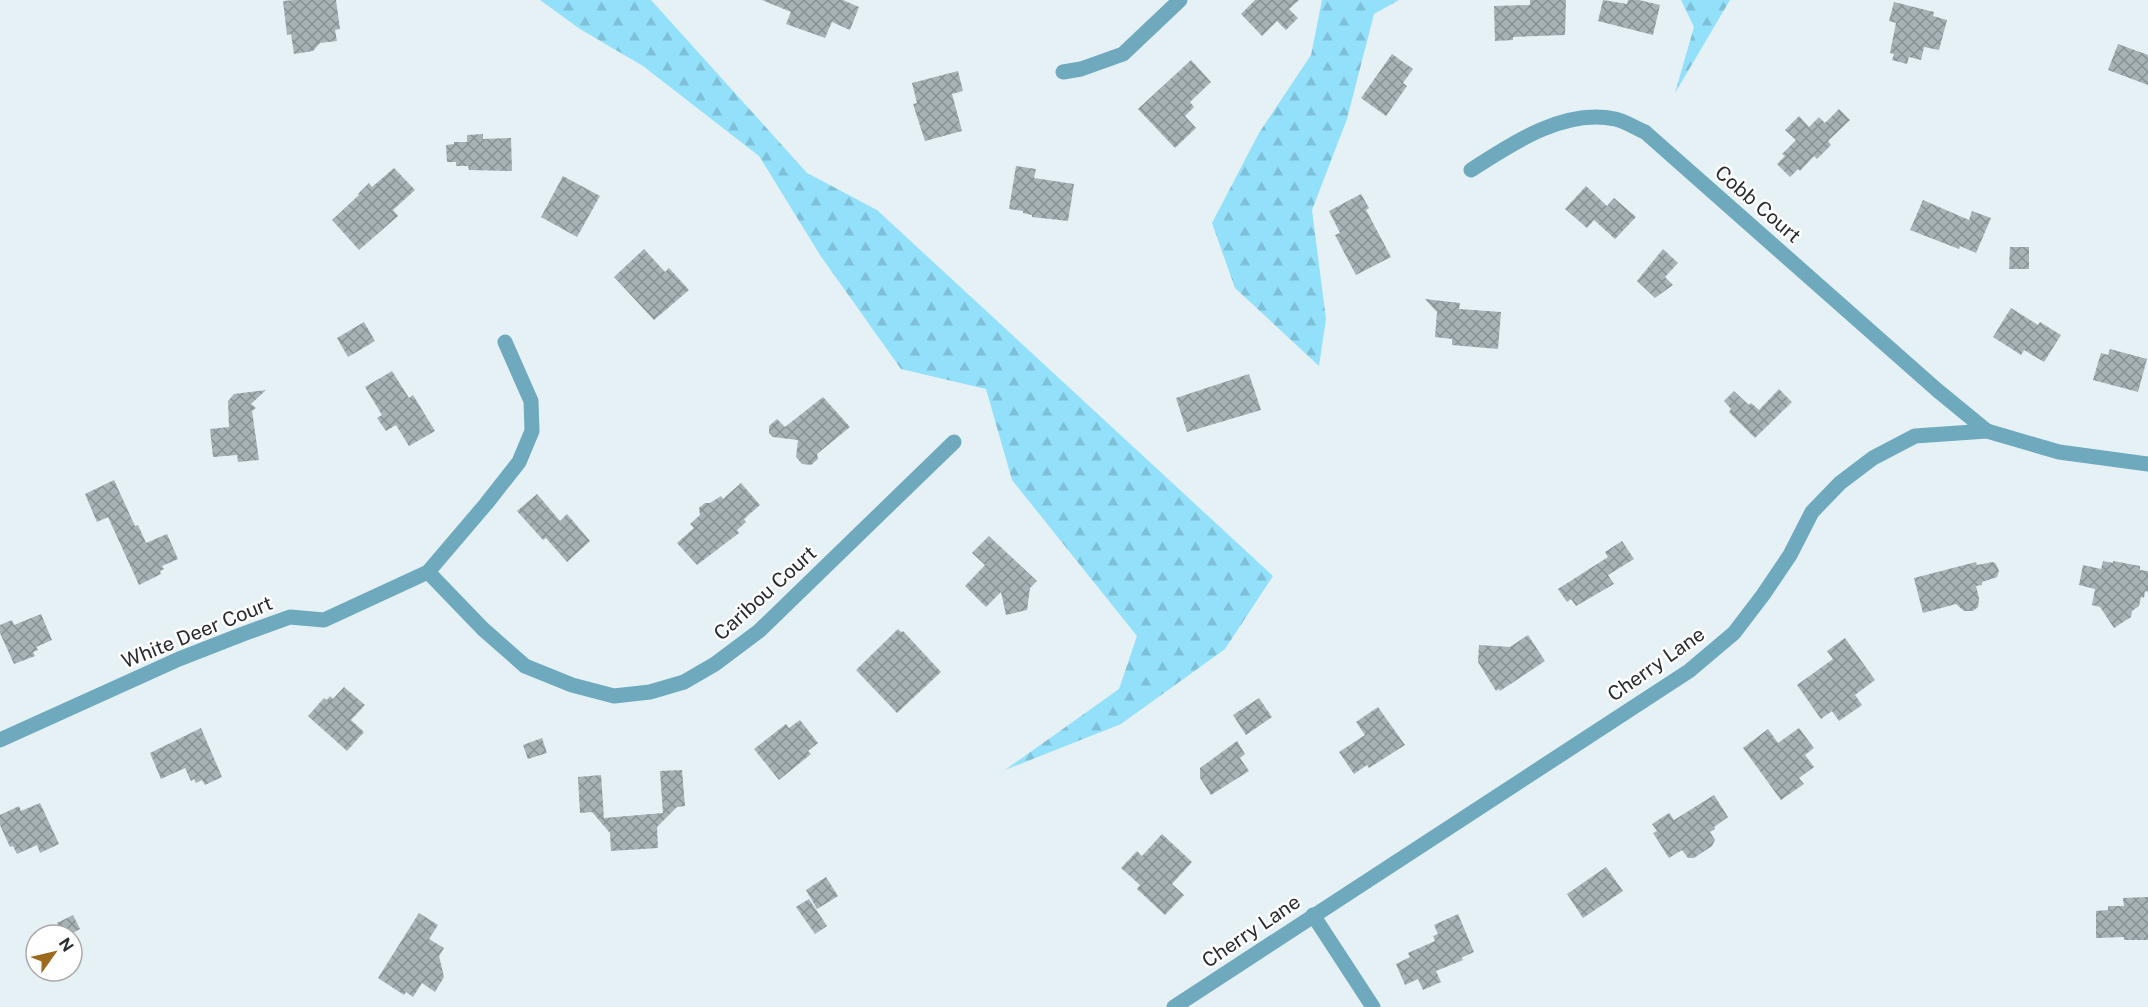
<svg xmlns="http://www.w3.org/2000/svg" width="2148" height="1007" font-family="'Public Sans',sans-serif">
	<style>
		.forest { fill: url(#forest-firs) }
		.building { fill: url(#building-cross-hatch) }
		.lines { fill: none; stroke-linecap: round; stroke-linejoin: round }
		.street { stroke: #6ea9bd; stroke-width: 15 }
		.labels { text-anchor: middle; stroke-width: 5; stroke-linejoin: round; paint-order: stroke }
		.street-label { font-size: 20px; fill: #282c2e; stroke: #fff }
	</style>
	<defs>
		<pattern id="forest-firs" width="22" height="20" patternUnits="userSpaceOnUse" patternTransform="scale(1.5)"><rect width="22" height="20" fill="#92e0fa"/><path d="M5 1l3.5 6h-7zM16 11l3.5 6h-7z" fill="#7ec0d7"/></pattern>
		<pattern id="building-cross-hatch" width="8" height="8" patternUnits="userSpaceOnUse" patternTransform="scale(1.5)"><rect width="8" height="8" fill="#a7b2b6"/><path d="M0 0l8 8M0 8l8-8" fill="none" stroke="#889194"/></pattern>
	</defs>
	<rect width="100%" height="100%" fill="#e5f1f5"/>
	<g class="forest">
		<path d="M540,0h111l156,173 70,37 396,366 -48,73 -104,75 -116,46 114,-81 18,-53 -125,-156 -26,-91 -85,-20 -81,-114 -61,-99 -116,-90 -63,-37z"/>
		<path d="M1322,0h77l-25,14 -27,105 -35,91 14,109 -7,47 -84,-78 -23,-65 47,-90 52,-78z"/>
		<path d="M1681,0h49l-55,93 19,-66z"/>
	</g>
	<g class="building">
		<path d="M294,0h42l4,29 -5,1 2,11 -17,2 -7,8 -19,3 -3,-20 -4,1 -4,-34z"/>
		<path d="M762,0h81l16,7 -9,23 -18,-8 -7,16 -39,-14 5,-12z"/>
		<path d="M1255,0h44l-10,9 9,9 -12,12 -9,-9 -15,15 -21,-22z"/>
		<path d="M1530,0h36l-1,35 -52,2v3l-18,1 -1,-35 36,-1z"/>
		<path d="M1603,0l24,4 1,-4h11l21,5 -7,30 -55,-14z"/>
		<path d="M1894,2l40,10 -1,4 14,4 -8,30 -15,-3 -3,13 -12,-3 -2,7 -15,-4 2,-6 -4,-1 6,-30 -7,-2z"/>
		<path d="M2118,44l30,11v30l-40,-15z"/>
		<path d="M1392,54l21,15 -10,14 4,3 -21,30 -25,-18z"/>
		<path d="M1191,60l20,22 -21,20 4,5 -9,9 11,12 -21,20 -37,-39z"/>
		<path d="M958,71l5,20 -11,3 10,37 -37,10 -12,-37 4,-1 -5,-20z"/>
		<path d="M1839,109l11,11 -22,21 3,4 -14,14 -3,-3 -14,15 -2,-2 -8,8 -13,-13 8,-8 -3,-2 14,-14 -11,-10 14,-14 10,11 10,-10 6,6z"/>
		<path d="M483,134v5l28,-1 1,33 -43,-1 -1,-4h-12v-4h-9l-1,-17 8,-1v-2h13v-7z"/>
		<path d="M1016,166l20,3 -2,9 40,6 -6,37 -36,-4v-2l-9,-2v-2l-14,-2z"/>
		<path d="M394,168l21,22 -22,20 5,6 -39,34 -27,-30 27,-25 -1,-1 11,-11 3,4z"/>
		<path d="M563,176l37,20 -23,41 -36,-20z"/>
		<path d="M1586,186l21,20 7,-8 22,19 -21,22 -21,-19 -7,8 -22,-19z"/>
		<path d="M1361,194l8,14 -3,2 25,47 -35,18 -21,-40 5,-2 -11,-22z"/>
		<path d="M1923,200l46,20 3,-9 19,7 -15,35 -16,-7 -1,3 -49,-19z"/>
		<path d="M2010,247h19v22h-20z"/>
		<path d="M644,249l21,23 4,-4 20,22 -35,30 -40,-43z"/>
		<path d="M1663,249l15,14 -13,14 8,8 -18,13 -18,-17z"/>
		<path d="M1425,299l35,4 -1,6 42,3 -3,37 -46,-4v-6l-17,-2 2,-25z"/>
		<path d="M2011,308l27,17 2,-3 21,13 -17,27 -20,-12 -3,5 -28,-18z"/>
		<path d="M364,322l11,19 -27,16 -11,-19z"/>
		<path d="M2110,349l37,10 -9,33 -45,-12 8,-27 7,2z"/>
		<path d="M392,371l17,27 4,-3 22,36 -26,15 -13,-21 -10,6 -9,-13 5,-3 -17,-28z"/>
		<path d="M1249,374l12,36 -74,22 -11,-34z"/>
		<path d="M1779,389l13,13 -37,36 -26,-26 2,-3 -7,-8 10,-10 15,14 2,-2 8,7z"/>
		<path d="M266,390l-15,14 5,4 -4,3 7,49 -21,2 -1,-7 -24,2 -3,-28 19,-2 -1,-26 6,-7z"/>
		<path d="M823,397l27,30 -33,27 1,5 -7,6 -9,-1 -6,-7 2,-17 -25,-3 -4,-4v-7l8,-7 8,8z"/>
		<path d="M114,480l21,46 3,-1 8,18 21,-9 11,25 -16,7 2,3 -4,2 1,3 -22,11 -31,-68 -11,5 -12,-28z"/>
		<path d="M741,483l19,22 -16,14 2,3 -9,8 2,3 -42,32 -20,-22 17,-15 -4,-4 10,-9 -1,-7 6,-5h5l11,-7 2,3z"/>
		<path d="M537,494l23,27 7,-7 23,27 -23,21 -21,-24 -3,2 -26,-29z"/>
		<path d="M989,536l48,45 -7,7 -3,22 -21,5 -5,-23 -15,15 -21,-21 20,-21 -13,-12z"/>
		<path d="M1622,541l12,18 -26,16 6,9 -38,22 -5,-7 -4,3 -9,-13 50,-32 -3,-5z"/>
		<path d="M2103,561l10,2v-2l27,5v4l8,1v21l-3,-1 -1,7 -3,-1 -2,9 -7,5 -1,6 -17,11 -14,-21 -8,-2 3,-16 -16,-4 4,-20 18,4z"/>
		<path d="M1976,562l1,3 16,-3 3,2 3,7 -2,6 -15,5v3l-6,1 3,12 -1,9 -5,4h-9l-8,-7 -33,9 -9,-35z"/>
		<path d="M41,614l11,26 -16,7 2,3 -5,2 2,4 -21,8 -14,-31v-8l12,-5 2,5z"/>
		<path d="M898,629l3,3 2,-1 38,41 -44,41 -41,-43z"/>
		<path d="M1528,635l17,26 -45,30 -1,-2 -3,2 -18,-29 1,-17 31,2z"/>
		<path d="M1845,638l30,42 -20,15 7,10 -23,16 -7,-10 -11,8 -24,-34 36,-26 -6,-8z"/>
		<path d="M344,687l21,18 -14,15 13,12 -17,19 -39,-35 16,-18 3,2 3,-4 3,3z"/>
		<path d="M1259,698l13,19 -26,18 -13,-20z"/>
		<path d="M1378,707l27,38 -36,23 -2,-3 -13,9 -15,-22 26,-17 -9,-13z"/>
		<path d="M800,720l18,23 -10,8 3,3 -32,26 -25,-31 32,-25 3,4z"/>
		<path d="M201,728l21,49 -17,8 -3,-5 -6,3 -2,-4 -3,2 -6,-13 -24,11 -11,-26z"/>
		<path d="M1799,728l15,20 -9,7 9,12 -15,11 5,6 -23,16 -38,-52 25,-19 10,14z"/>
		<path d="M542,738l5,15 -19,6 -5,-14z"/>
		<path d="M1237,741l8,13 -5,4 9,13 -38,24 -11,-17v-10z"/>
		<path d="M682,770l3,36 -8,1 -20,20 1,21 -47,3 -1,-18 -18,-21 -12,1 -2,-36 23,-2 3,43 59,-5 -3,-42z"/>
		<path d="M1714,795l14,22 -14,10 1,2 -5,3 5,8 -3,6 -18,12h-6l-6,-8 -13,8 -16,-25 4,-2 -5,-7 17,-11 5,7z"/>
		<path d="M40,803l19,41 -19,9 -3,-8 -20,9 -4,-8 -3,1 -10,-22v-10l19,-9 2,5z"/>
		<path d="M1162,834l30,28 -20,22 12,11 -19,20 -28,-26 3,-4 -19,-17 16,-17 5,5z"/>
		<path d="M1606,867l17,24 -40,27 -16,-24z"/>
		<path d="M826,877l12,19 -21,13 -11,-19z"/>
		<path d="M2148,897v43h-24v-3l-28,1v-27l12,-1v-4h16l-1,-8z"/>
		<path d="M809,899l18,27 -12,8 -19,-27z"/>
		<path d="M419,913l19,12 -9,14 15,9 -5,8 5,21 -9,15 -13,-9 -9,14 -7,-5 -2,3 -26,-17z"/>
		<path d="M1458,914l16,38 -13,6 2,2 -27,11 5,11 -18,8 -5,-11 -13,6 -9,-21 14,-7 -2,-4 27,-12 -2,-5 5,-2 -4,-9z"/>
		<path d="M73,915l7,14 -11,6h-6l-6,-12z"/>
	</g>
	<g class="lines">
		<g class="street">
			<path d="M1063,72l18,-3 42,-15 57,-54"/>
			<path d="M1471,170c40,-26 93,-62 144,-51 10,2 20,9 30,13l292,258 50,41"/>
			<path d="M428,572l55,57 42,37 47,19 42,11 36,-4 34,-10 31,-18 44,-33 195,-189"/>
			<path d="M0,740l179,-81 64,-25 47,-17 34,3 104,-48 58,-68 33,-42 13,-31 -1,-30 -26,-59"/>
			<path d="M1313,915l60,92"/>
			<path d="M1174,1007l515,-336 45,-38 29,-38 27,-40 22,-43 28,-29 33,-25 42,-22 72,-5 72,21 89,12"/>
		</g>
	</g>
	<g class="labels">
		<g class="street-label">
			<text transform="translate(1758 204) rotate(41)" y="7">Cobb Court</text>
			<text transform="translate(765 593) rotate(-42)" y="7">Caribou Court</text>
			<text transform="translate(197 632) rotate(-22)" y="7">White Deer Court</text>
			<text transform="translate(1656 664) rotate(-35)" y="7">Cherry Lane</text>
			<text transform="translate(1251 931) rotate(-34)" y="7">Cherry Lane</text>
		</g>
	</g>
	<g transform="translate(54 953) rotate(56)"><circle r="28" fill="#ffffff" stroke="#a9abab" stroke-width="1.5"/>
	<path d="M0-4.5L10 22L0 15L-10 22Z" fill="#9d691f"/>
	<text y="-9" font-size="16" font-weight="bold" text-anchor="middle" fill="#282c2e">N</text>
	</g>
</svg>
